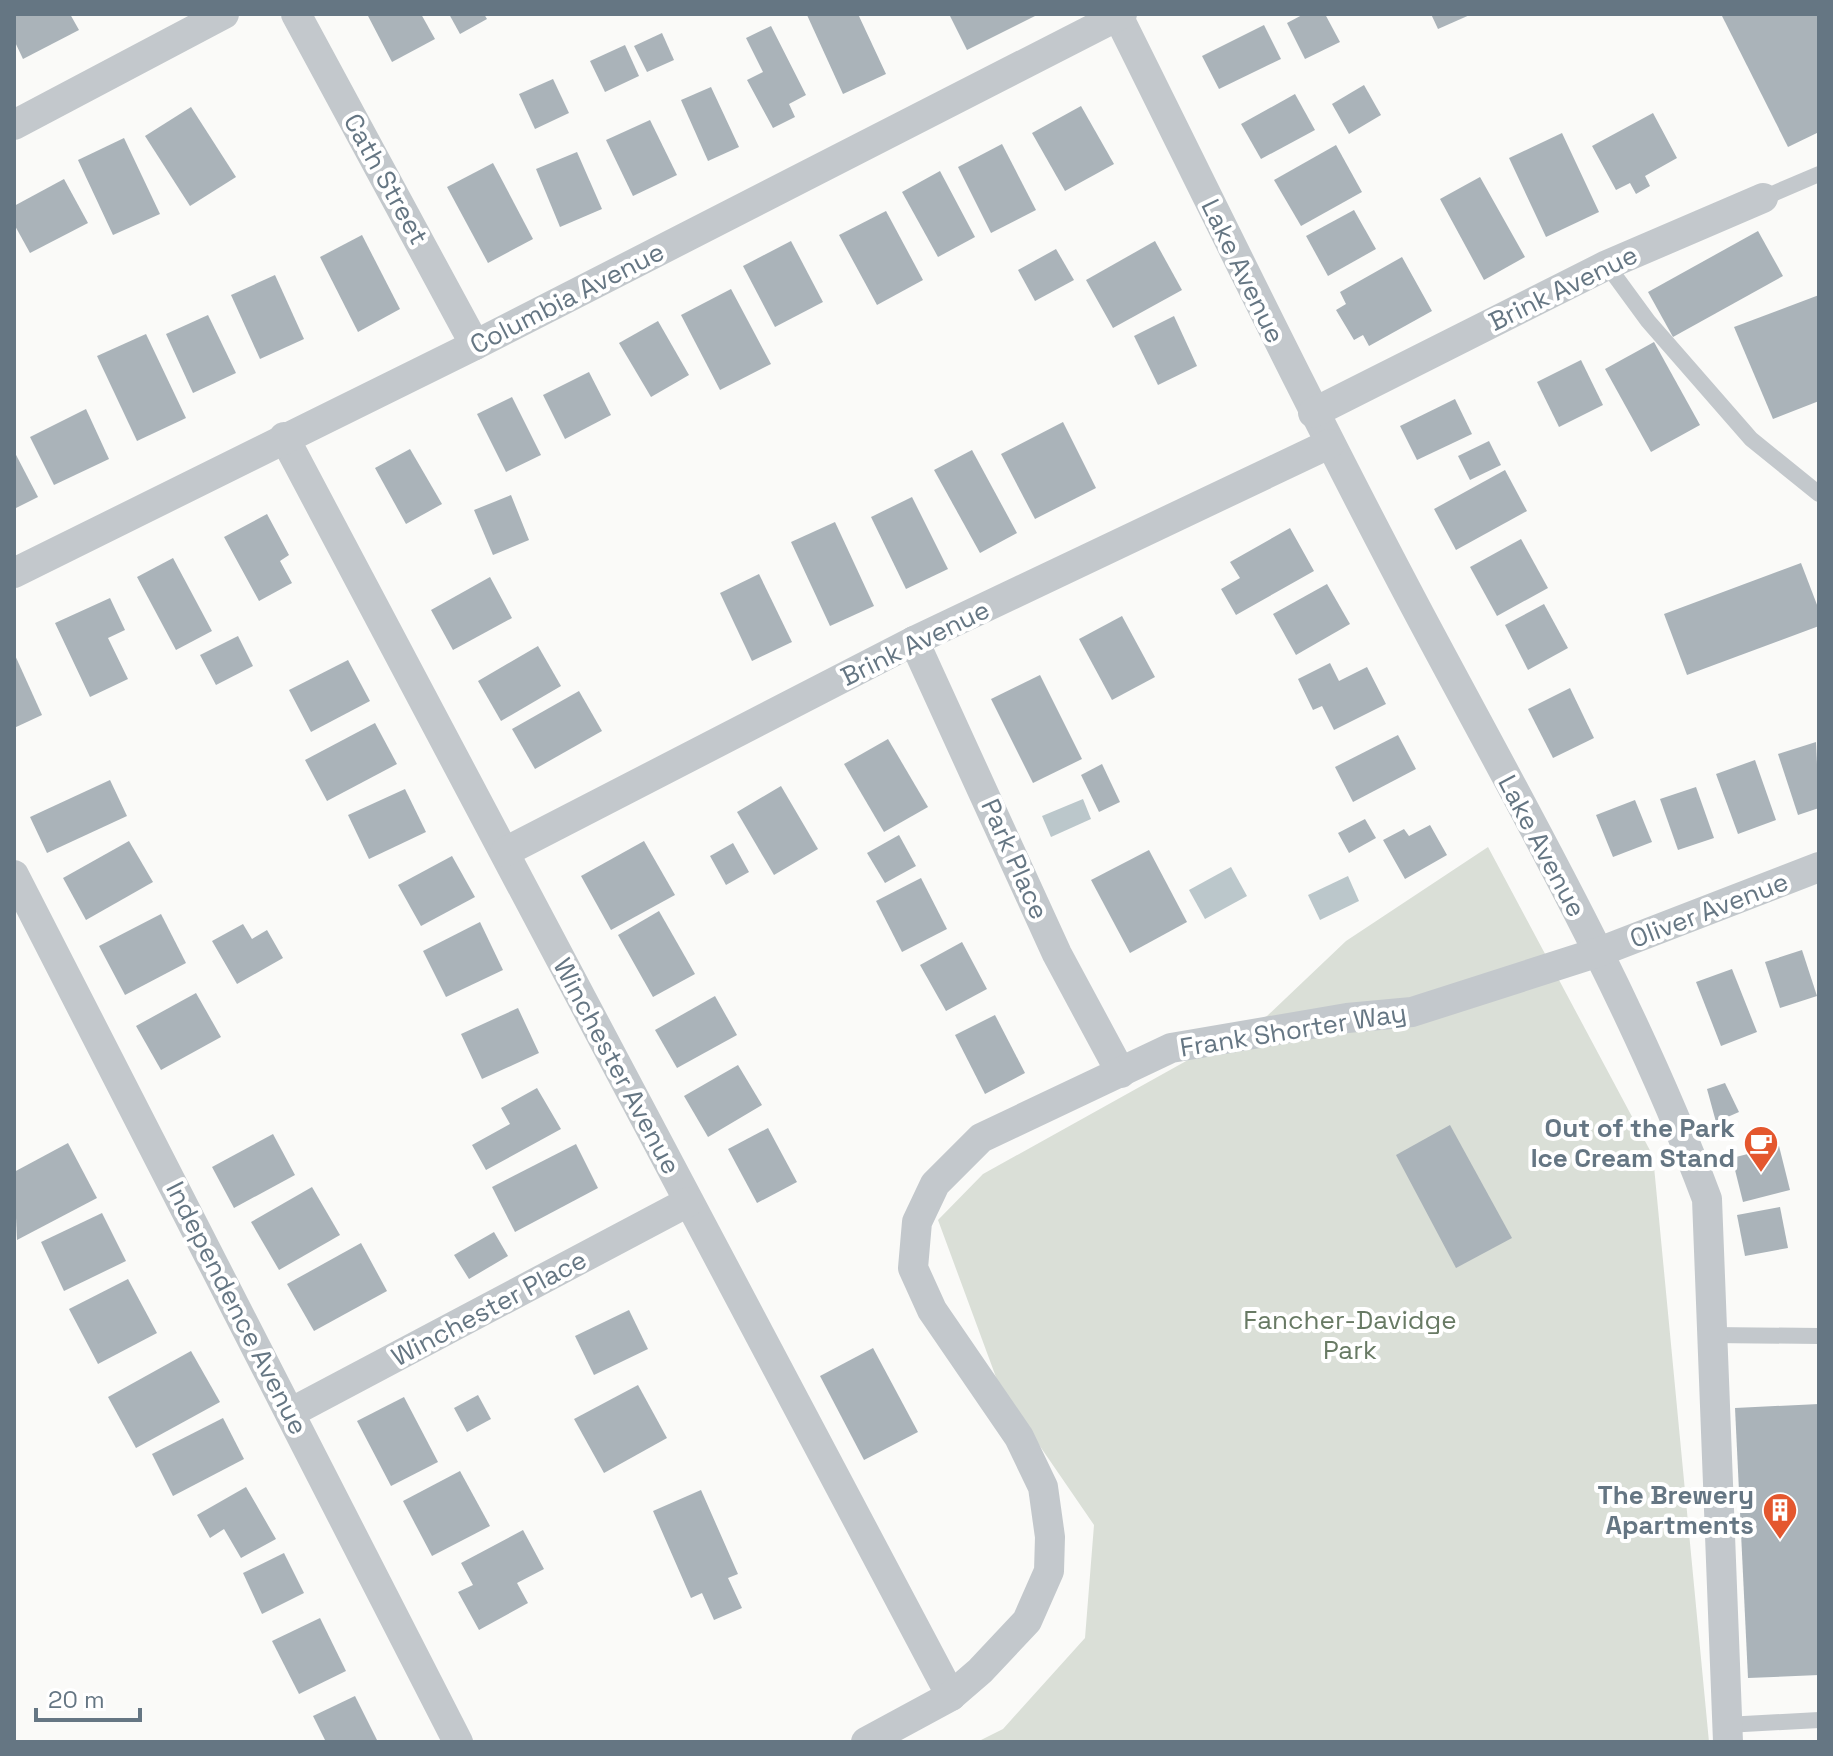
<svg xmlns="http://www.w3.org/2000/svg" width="1833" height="1756" font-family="'Space Grotesk',sans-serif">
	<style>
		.green { fill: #dadfd7 }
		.water { fill: #bbc7cb }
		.building { fill: #aab3b9 }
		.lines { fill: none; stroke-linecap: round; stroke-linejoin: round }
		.lane { stroke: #c3c8cc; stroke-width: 16 }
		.street { stroke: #c3c8cc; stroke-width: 30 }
		.labels { text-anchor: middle; stroke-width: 8; stroke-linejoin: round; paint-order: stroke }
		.street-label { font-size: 26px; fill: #657683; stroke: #fff }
		.poi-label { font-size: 26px; font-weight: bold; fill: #657683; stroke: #fff; text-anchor: end }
		.park-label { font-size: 26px; fill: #687a64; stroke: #fff }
	</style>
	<rect width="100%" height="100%" fill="#fafaf8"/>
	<path class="green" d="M1488,847l165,309 56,586h-732l26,-13 82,-91 9,-113 -94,-137 -62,-168 45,-46 284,-158 79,-75z"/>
	<g class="water">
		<path d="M1083,799l8,20 -40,18 -9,-21z"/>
		<path d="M1231,867l16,29 -42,23 -16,-29z"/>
		<path d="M1348,876l11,25 -39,19 -12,-25z"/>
	</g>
	<g class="building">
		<path d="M14,14h56l9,16 -56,29 -9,-19z"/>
		<path d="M367,14h54l14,25 -43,23z"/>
		<path d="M449,14h35l3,5 -27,15z"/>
		<path d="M858,14l28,60 -43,20 -36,-79z"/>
		<path d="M949,14h90l-72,36z"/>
		<path d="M1304,14h21l15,28 -35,17 -18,-36z"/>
		<path d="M1431,14h41l-34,15z"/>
		<path d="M1721,14h98v118l-31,15z"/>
		<path d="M1264,25l17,34 -62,30 -17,-33z"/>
		<path d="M771,26l35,69 -17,9 6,13 -22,11 -26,-48 16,-8 -17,-34z"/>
		<path d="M662,33l12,27 -27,12 -13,-26z"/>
		<path d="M625,45l14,31 -34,16 -15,-31z"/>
		<path d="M553,79l16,34 -34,16 -16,-35z"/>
		<path d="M1364,85l17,30 -32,19 -17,-30z"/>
		<path d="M711,87l28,60 -31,14 -27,-61z"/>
		<path d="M1295,94l20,36 -54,29 -20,-35z"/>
		<path d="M1081,106l33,58 -49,27 -33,-58z"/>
		<path d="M191,107l45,70 -46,29 -45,-70z"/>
		<path d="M1653,113l24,45 -32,18 5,10 -14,8 -6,-11 -14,7 -24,-44z"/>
		<path d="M650,120l27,55 -44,21 -27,-56z"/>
		<path d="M1562,133l37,79 -53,25 -37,-79z"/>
		<path d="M124,138l36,76 -47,21 -35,-75z"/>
		<path d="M1002,144l34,66 -45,23 -33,-66z"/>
		<path d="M1336,145l26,47 -61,34 -27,-46z"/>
		<path d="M577,152l25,57 -42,18 -24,-58z"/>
		<path d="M493,163l40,76 -45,24 -41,-76z"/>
		<path d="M940,171l35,66 -37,20 -36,-65z"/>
		<path d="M1480,177l45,80 -41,23 -44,-81z"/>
		<path d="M64,179l24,44 -58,30 -16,-29v-18z"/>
		<path d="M1354,210l22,39 -48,27 -22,-40z"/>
		<path d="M886,211l37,69 -46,25 -38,-70z"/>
		<path d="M1758,231l25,45 -110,61 -25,-45z"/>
		<path d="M362,235l38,74 -42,23 -38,-75z"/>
		<path d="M791,241l32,61 -48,25 -32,-61z"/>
		<path d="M1155,241l27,49 -69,38 -27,-48z"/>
		<path d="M1056,249l18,31 -39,21 -17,-31z"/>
		<path d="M1402,257l30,54 -63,35 -6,-11 -9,5 -18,-30 10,-6 -6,-12z"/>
		<path d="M275,275l29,64 -44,20 -29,-64z"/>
		<path d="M731,289l40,75 -51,26 -39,-75z"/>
		<path d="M1819,295v106l-46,18 -39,-92z"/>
		<path d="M208,315l28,58 -43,20 -27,-59z"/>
		<path d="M1174,316l23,50 -39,19 -24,-49z"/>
		<path d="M658,321l31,54 -38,22 -32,-54z"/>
		<path d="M146,334l40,84 -49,23 -40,-85z"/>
		<path d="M1654,342l46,83 -49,27 -46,-83z"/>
		<path d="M1581,360l22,45 -44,22 -22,-45z"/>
		<path d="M589,372l22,43 -46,24 -22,-44z"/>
		<path d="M512,397l29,58 -35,17 -29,-58z"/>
		<path d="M1455,399l17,35 -55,26 -17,-34z"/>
		<path d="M86,409l23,50 -55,26 -24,-48z"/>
		<path d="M1063,422l33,66 -61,31 -34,-65z"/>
		<path d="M1489,441l12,24 -31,15 -12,-24z"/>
		<path d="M410,449l32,55 -36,20 -31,-56z"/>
		<path d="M972,450l45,83 -37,20 -46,-83z"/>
		<path d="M14,451l24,46 -24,12z"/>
		<path d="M1505,470l22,41 -71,39 -22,-41z"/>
		<path d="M511,495l18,45 -36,15 -19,-45z"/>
		<path d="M912,497l36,72 -42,20 -35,-72z"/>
		<path d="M267,514l22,41 -9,6 12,22 -33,18 -35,-64z"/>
		<path d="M835,522l39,84 -44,20 -39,-84z"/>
		<path d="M1290,528l24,43 -78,44 -15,-26 19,-11 -10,-16z"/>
		<path d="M1521,539l27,49 -51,28 -27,-49z"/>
		<path d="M173,558l39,73 -36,19 -39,-73z"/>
		<path d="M1801,563l18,47v16l-132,49 -23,-61z"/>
		<path d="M759,574l33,68 -40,19 -32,-68z"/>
		<path d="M490,577l22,41 -59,32 -22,-40z"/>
		<path d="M1327,584l23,40 -54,31 -23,-41z"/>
		<path d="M110,598l15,32 -17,8 20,41 -38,18 -35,-74z"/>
		<path d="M1544,604l24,44 -40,22 -23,-45z"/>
		<path d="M1122,616l33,61 -43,23 -33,-61z"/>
		<path d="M238,636l15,30 -37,19 -16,-30z"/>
		<path d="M538,646l23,40 -60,35 -23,-40z"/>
		<path d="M14,653l28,62 -28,13z"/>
		<path d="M348,660l22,41 -59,31 -22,-42z"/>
		<path d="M1330,663l9,18 28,-14 19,37 -52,26 -12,-24 -9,4 -15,-31z"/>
		<path d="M1040,675l42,84 -49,24 -42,-84z"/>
		<path d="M1570,688l24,50 -41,20 -25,-49z"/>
		<path d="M579,691l23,40 -67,38 -23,-40z"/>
		<path d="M375,723l22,41 -70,37 -22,-41z"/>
		<path d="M1398,735l18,34 -63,33 -18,-35z"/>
		<path d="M888,739l40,68 -44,25 -40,-68z"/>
		<path d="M1816,742l3,66 -21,7 -20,-61z"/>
		<path d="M1755,760l21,60 -38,14 -22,-60z"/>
		<path d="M1102,764l18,38 -21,10 -18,-37z"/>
		<path d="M110,780l17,36 -80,37 -17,-36z"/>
		<path d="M781,786l37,63 -44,26 -37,-63z"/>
		<path d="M1696,787l18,51 -36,12 -18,-51z"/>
		<path d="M405,789l21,43 -57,27 -21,-44z"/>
		<path d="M1635,800l17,42 -39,15 -17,-42z"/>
		<path d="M1365,819l11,19 -27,15 -11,-20z"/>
		<path d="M1430,825l17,30 -42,24 -22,-39 21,-11 5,7z"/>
		<path d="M899,835l17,31 -31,17 -18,-30z"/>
		<path d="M129,841l24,41 -67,38 -23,-42z"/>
		<path d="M644,841l31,54 -64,35 -30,-54z"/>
		<path d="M733,843l16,29 -23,13 -16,-29z"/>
		<path d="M1149,850l38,72 -57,31 -39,-73z"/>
		<path d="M452,856l23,41 -54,29 -23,-41z"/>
		<path d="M921,878l26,51 -45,23 -26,-51z"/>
		<path d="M659,911l36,63 -42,23 -35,-62z"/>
		<path d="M161,914l25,49 -61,32 -26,-49z"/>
		<path d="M480,922l23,48 -57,27 -23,-46z"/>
		<path d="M243,924l9,15 15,-9 16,28 -46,26 -25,-43z"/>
		<path d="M962,942l25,47 -41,22 -26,-46z"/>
		<path d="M1802,950l15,46 -37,12 -15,-46z"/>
		<path d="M1732,969l25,63 -36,14 -25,-64z"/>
		<path d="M196,993l25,44 -60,33 -25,-44z"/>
		<path d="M715,996l22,39 -60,33 -22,-38z"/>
		<path d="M518,1008l21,45 -57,26 -21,-45z"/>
		<path d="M995,1015l30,58 -40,21 -30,-59z"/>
		<path d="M738,1065l24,40 -54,32 -24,-41z"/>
		<path d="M1725,1083l14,29 -23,10 -9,-33z"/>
		<path d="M537,1088l24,41 -75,41 -14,-25 38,-21 -9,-16z"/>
		<path d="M1450,1125l62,113 -56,30 -60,-113z"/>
		<path d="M768,1128l29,54 -40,21 -29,-54z"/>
		<path d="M273,1134l22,41 -61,33 -22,-41z"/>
		<path d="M68,1143l29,55 -80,42 -3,-68z"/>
		<path d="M576,1144l22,44 -83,44 -23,-45z"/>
		<path d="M1779,1146l11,44 -47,12 -11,-44z"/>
		<path d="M312,1187l28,48 -61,35 -28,-48z"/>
		<path d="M1780,1207l8,41 -43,8 -8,-41z"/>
		<path d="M102,1213l24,48 -62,30 -23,-49z"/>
		<path d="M494,1232l14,24 -39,23 -15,-24z"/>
		<path d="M361,1243l26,48 -73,40 -27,-47z"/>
		<path d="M128,1279l29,54 -59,31 -29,-55z"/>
		<path d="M629,1310l19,39 -54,26 -19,-39z"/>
		<path d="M873,1348l45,84 -54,28 -44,-84z"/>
		<path d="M191,1351l29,51 -84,46 -28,-51z"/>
		<path d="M638,1385l29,53 -63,35 -30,-54z"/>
		<path d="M478,1395l13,24 -24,13 -13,-24z"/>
		<path d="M404,1397l34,65 -47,24 -34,-65z"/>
		<path d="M1819,1404v271l-71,3 -13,-270z"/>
		<path d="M223,1418l21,41 -71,37 -21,-42z"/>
		<path d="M460,1471l30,55 -58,30 -29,-55z"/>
		<path d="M246,1487l30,52 -35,19 -17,-29 -14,9 -13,-23z"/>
		<path d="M701,1490l37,84 -10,4 14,30 -28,12 -12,-27 -11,5 -38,-87z"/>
		<path d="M523,1530l21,39 -27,14 11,20 -49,27 -21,-38 15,-7 -12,-22z"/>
		<path d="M284,1553l20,40 -42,21 -19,-41z"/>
		<path d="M320,1618l26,53 -47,23 -27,-53z"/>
		<path d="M355,1696l23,46h-52l-13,-26z"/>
	</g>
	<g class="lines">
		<g class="lane">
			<path d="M1763,198l56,-24"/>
			<path d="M1607,265l41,56 103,118 68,55"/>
			<path d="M1712,1335l107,1"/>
			<path d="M1726,1725l93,-5"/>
		</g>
		<g class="street">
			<path d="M296,14l179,331"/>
			<path d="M1117,14c99,199 195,398 299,594 103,194 214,385 291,591l21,543"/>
			<path d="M14,125l210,-111"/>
			<path d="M1313,413l294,-148 156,-67"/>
			<path d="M284,437l667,1259"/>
			<path d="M14,573l461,-228 647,-331"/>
			<path d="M914,641l143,313 64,119"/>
			<path d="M505,852l409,-211 415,-197"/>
			<path d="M14,875l444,867"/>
			<path d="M290,1413l398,-211"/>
			<path d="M866,1742l85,-46 29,-25 47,-50 22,-50 1,-34 -7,-50 -24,-50 -87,-127 -19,-42 4,-46 18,-38 46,-46 190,-90 176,-30 65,-6 187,-60 220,-85"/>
		</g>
	</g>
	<defs>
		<g id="cafe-pin" transform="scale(1.8)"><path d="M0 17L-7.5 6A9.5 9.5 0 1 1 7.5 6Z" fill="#e4572e" stroke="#fff"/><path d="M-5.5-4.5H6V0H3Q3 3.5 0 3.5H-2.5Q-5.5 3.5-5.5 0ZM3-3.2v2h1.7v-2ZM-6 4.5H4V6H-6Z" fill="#fff"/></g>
		<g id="building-pin" transform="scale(1.8)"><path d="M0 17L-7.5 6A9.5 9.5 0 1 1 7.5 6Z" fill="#e4572e" stroke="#fff"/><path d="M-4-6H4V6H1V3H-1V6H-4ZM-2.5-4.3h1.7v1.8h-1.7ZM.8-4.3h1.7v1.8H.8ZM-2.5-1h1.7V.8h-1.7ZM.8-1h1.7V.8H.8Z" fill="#fff"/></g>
	</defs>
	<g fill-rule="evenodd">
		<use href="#cafe-pin" x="1761" y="1143"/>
		<use href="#building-pin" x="1780" y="1510"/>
	</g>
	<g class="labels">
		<g class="street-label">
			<text transform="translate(386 179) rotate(61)" y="9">Cath Street</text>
			<text transform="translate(1243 271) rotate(64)" y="9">Lake Avenue</text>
			<text transform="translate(1563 288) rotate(-26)" y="9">Brink Avenue</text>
			<text transform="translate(567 298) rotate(-27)" y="9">Columbia Avenue</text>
			<text transform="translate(915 643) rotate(-26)" y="9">Brink Avenue</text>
			<text transform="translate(1542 846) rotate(62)" y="9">Lake Avenue</text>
			<text transform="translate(1015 859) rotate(66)" y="9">Park Place</text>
			<text transform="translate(1709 910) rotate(-21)" y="9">Oliver Avenue</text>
			<text transform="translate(1293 1030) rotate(-9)" y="9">Frank Shorter Way</text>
			<text transform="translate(617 1066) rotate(62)" y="9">Winchester Avenue</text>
			<text transform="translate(237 1308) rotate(63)" y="9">Independence Avenue</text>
			<text transform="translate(489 1308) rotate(-28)" y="9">Winchester Place</text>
		</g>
		<g class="poi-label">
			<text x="1735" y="1137">Out of the Park<tspan x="1735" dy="30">Ice Cream Stand</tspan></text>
			<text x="1754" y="1504">The Brewery<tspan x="1754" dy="30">Apartments</tspan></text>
		</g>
		<g class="park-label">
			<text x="1350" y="1329">Fancher-Davidge<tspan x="1350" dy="30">Park</tspan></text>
		</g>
	</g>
	<rect width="1833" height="1756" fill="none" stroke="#657683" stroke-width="32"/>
	<path d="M36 1708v12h104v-12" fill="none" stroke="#657683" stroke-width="4"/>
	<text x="48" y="1708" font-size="24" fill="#657683" stroke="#ffffff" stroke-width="6" paint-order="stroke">20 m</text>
</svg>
